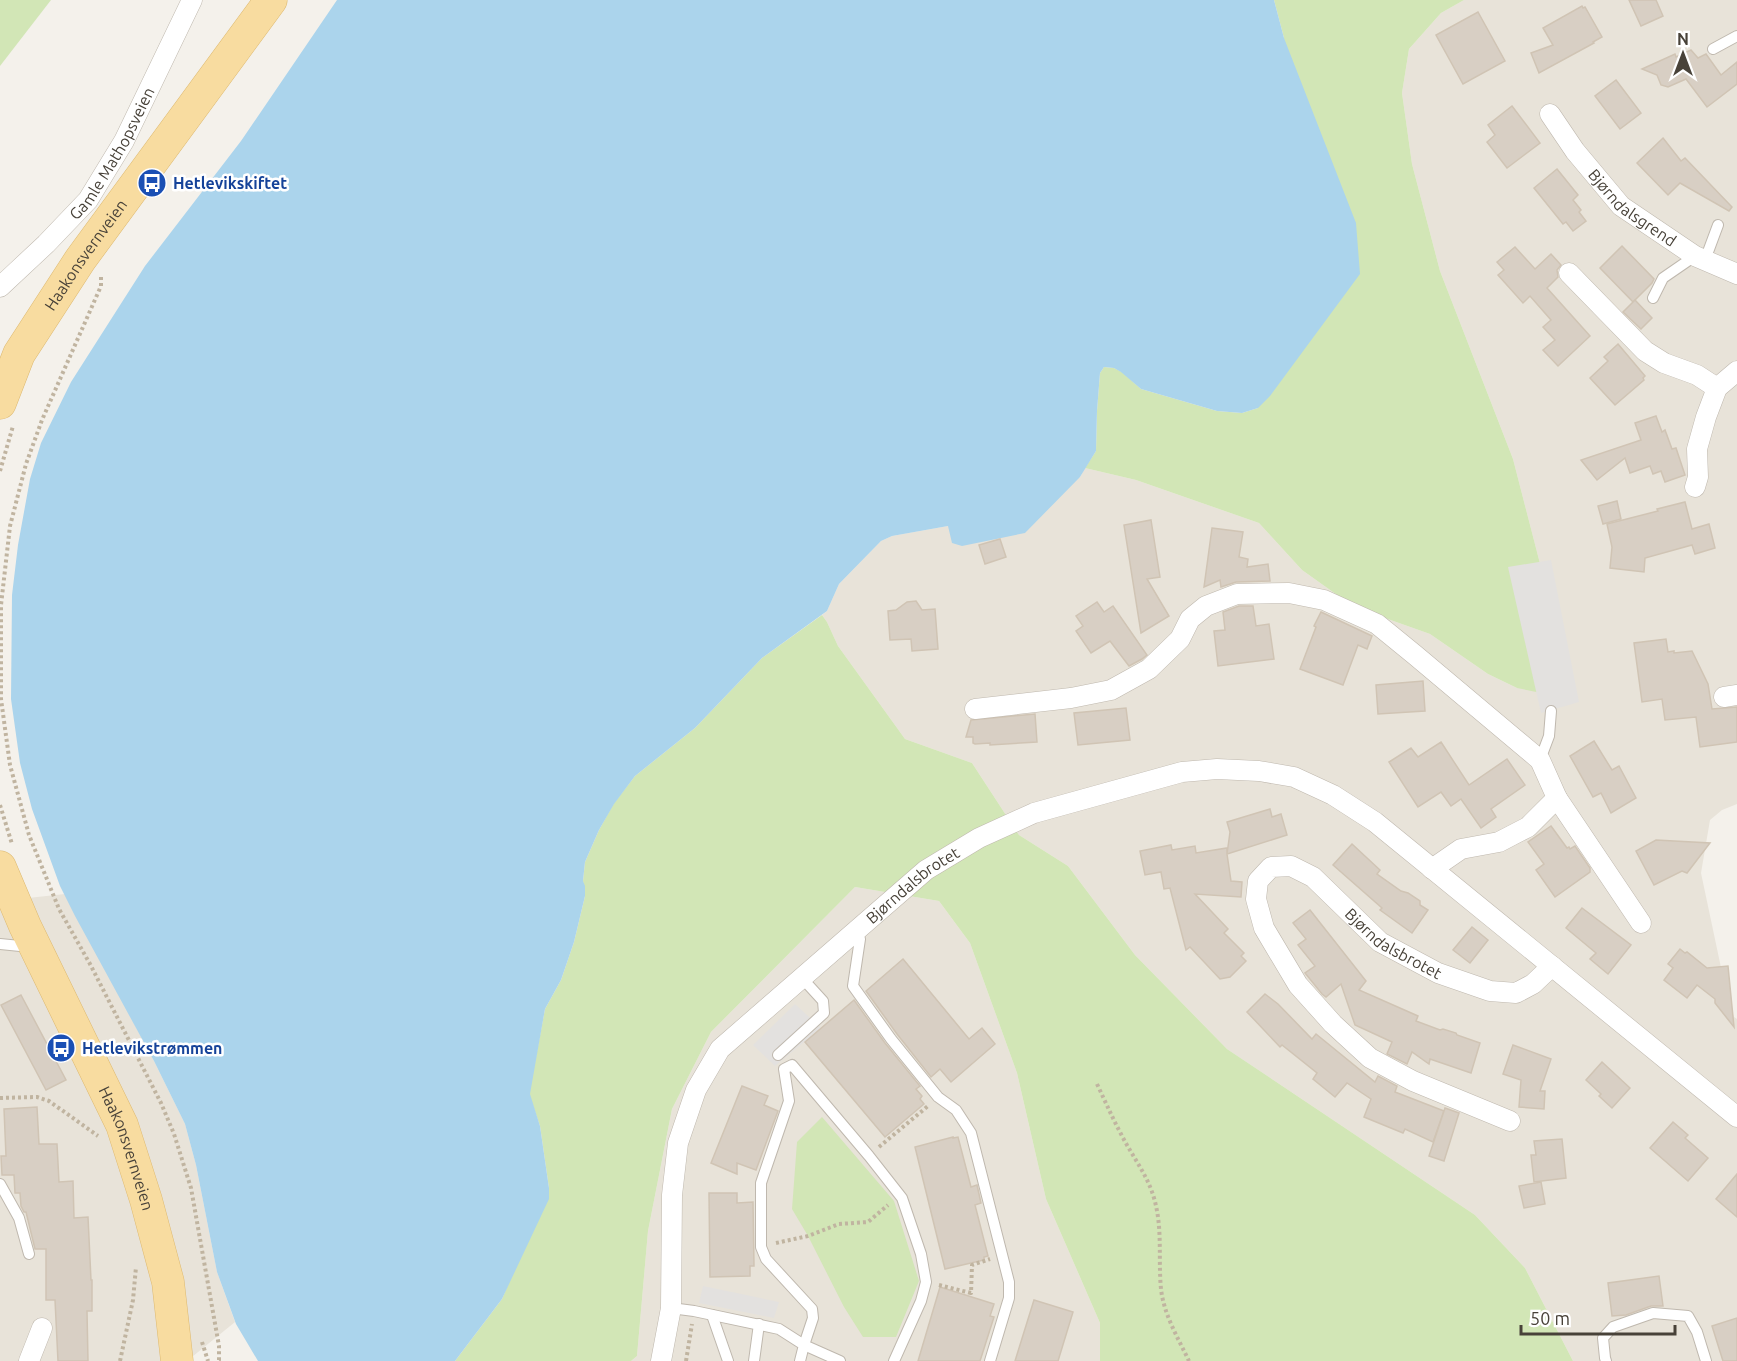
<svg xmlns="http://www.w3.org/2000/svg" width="1737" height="1361" font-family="Ubuntu,sans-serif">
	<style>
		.residential { fill: #e8e3d9 }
		.green { fill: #d2e6b6 }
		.parking { fill: #e3e1df }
		.water { fill: #abd4ec }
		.building { fill: #d8cfc4; stroke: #d0c4b4; stroke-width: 1.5 }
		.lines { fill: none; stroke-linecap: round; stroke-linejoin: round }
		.service-casing { stroke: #bfb8ae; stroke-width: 12 }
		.minor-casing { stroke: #bfb8ae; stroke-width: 21 }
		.primary-casing { stroke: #ddb970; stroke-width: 33 }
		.path { stroke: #c0b4a0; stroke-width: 4; stroke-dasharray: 3 3; stroke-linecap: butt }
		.service { stroke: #fff; stroke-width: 10 }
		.minor { stroke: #fff; stroke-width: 20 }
		.primary { stroke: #f8dca0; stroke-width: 32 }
		.labels { text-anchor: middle; stroke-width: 5; stroke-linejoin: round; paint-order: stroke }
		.street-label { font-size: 16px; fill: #484239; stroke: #fff }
		.transit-label { font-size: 16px; font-weight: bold; fill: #164399; stroke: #fff; text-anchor: start }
	</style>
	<rect width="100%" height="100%" fill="#f4f1eb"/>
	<g class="residential">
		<path d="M1464,0h273v804l-15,6 -12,10 -9,53 26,123 7,21 3,2v342h-164l-48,-93 -50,-53 -248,-166 -92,-94 -67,-89 -49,-31 -47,-72 -67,-24 -67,-93 -11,-24 -5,-7 5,-4 12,-27 42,-43 11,-5 56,-10 132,-49 5,-9 51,12 123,43 43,47 52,37 76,27 58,40 29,14 52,-12 -56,-217 -73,-188 -28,-107 -10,-71 7,-44 32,-36z"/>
		<path d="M855,887l84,14 31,42 47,130 29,126 54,124v38h-469l6,-5 11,-125 24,-122 39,-77z"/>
		<path d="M65,894l89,167 31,63 11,41 21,107 18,50 -48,39h-187v-460z"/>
	</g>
	<g class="green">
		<path d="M0,0h51l-51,66z"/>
		<path d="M1274,0h190l-23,13 -32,36 -7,44 10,71 28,107 73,188 56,217 -18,19 -34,-7 -29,-14 -58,-40 -76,-27 -52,-37 -43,-47 -123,-43 -51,-12 11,-17 1,-40 3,-38 4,-6 10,1 8,4 19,17 76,22 25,2 16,-5 26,-370z"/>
		<path d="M822,615l5,7 11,24 67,93 67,24 47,72 49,31 67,89 92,94 248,166 50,53 48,93h-473v-38l-54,-124 -29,-126 -47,-130 -31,-42 -84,-14 -144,145 -39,77 -24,122 -11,125 -6,5h-176l47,-62 47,-111 -9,-62 -11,-32 16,-85 16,-29 13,-38 11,-46 -2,-15 2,-19 14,-32 15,-27 21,-27 60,-48 67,-70z"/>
		<path d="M822,1117l72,84 25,80 -23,56h-33l-19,-30 -36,-71 -16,-27 5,-67z"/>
	</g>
	<g class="parking">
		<path d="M1551,560l28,142 -38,11 -33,-146z"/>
		<path d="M795,1004l26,24 -46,38 -22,-21z"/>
		<path d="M703,1286l76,16 -5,16 -75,-15z"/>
	</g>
	<path class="water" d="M337,0h937l10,38 72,185 4,51 -90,122 -12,12 -16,5 -25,-2 -76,-22 -20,-17 -7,-4 -10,-1 -4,6 -3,38 -1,40 -16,26 -55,56 -63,13 -10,-3 -4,-17 -56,10 -11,5 -42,43 -12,27 -65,47 -67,70 -60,48 -21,28 -15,26 -14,32 -2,19 2,5v10l-11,46 -13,38 -16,29 -15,85 10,32 9,62v11l-47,100 -47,62h-197l-22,-37 -19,-52 -21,-107 -11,-41 -31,-63 -79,-145 -15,-30 -28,-77 -12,-46 -9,-64 1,-104 6,-50 12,-66 11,-36 30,-61 74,-116 96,-125z"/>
	<g class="building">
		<path d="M1629,0h27l7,16 -22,10z"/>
		<path d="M1582,6l1,2 2,-1 17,30 -9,5 1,1 -55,30 -8,-20 22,-8 -10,-17z"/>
		<path d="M1478,12l27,49 -42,23 -27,-49z"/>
		<path d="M1691,50l7,8 8,-4 15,21 16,-13v22l-30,23 -21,-28 -18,8 -7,-2 -4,-10 -15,-6 33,-15 1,3z"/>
		<path d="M1616,80l25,33 -21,16 -25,-33z"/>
		<path d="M1512,106l28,37 -33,25 -20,-26 8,-7 -7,-10z"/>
		<path d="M1663,138l18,23 4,-3 47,49 -3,4 -49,-28 -12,12 -31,-32z"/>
		<path d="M1557,169l21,26 -5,5 8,10 -2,2 7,9 -13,10 -7,-9 -3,2 -29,-36z"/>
		<path d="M1622,246l32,33 -2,4 -19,19 -33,-34z"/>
		<path d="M1515,247l20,22 16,-15 10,11 -4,5 1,7 -11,11 43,48 -32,30 -15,-16 12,-10 -12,-13 8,-7 -21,-24 -7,7 -25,-28 6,-5 -7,-8z"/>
		<path d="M1635,300l17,18 -11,11 -18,-17z"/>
		<path d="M1618,344l27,32 -2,2 1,2 -29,25 -25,-27 18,-17 -4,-4z"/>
		<path d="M1656,416l6,16 3,-2 7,19 4,-1 9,27 -20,7 -4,-11 -8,3 -3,-8 -20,7 -5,-15 -28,22 -16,-20 60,-20 -6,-17z"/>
		<path d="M1617,501l4,18 -18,5 -5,-18z"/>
		<path d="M1685,502l7,27 17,-5 6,24 -20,6 -3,-9 -47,13 -1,14 -34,-4 2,-21 -5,-23 51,-13 -1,-2z"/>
		<path d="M1151,520l9,57 -13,2 22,37 -28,17 -17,-108z"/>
		<path d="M1212,528l31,4 -4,25 9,2 -1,8 21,-3 2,17 -34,1 -15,5 -1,-7 -16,7z"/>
		<path d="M1000,539l6,18 -21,7 -6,-19z"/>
		<path d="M916,601l6,9 13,-1 3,40 -26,2 -1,-12 -21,1 -2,-29 8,-1 11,-8z"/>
		<path d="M1097,602l7,10 9,-6 34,49 -5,4 -13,7 -19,-25 -19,12 -15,-22 7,-5 -7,-10z"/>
		<path d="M1239,606h14l3,20 13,-2 5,35 -56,7 -4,-35 11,-1 -2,-18z"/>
		<path d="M1321,612l51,24 -5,13 -9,-4 -15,40 -43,-16 16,-42 -2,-1z"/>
		<path d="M1666,639l2,13 6,-1v2l18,-2 16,33 4,25 25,-2v35l-37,5 -4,-30 -31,3 -3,-21 -20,3 -8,-59z"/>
		<path d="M1423,681l2,30 -47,3 -2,-29z"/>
		<path d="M1126,708l4,32 -52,5 -4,-32z"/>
		<path d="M1035,714l2,28 -47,3v-2l-15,1 -2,-1v-6h-7l5,-17z"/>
		<path d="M1594,741l18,29 7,-4 17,32 -25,15 -10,-20 -8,4 -23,-41z"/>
		<path d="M1441,742l28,43 38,-26 18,26 -34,24 5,8 -15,11 -20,-29 -10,7 -10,-14 -23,15 -29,-45 22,-14 7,9z"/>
		<path d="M1270,809l2,8 9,-3 6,21 -60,19 4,27 11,1 -1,15 -46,-3 33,35 -4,4 20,20 -3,3 5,5 -16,16 -10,2 -30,-32 -4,3 -16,-62 -6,1 -3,-17 -16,3 -5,-24 31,-6 1,5 23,-4 1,7 31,-5v6l3,-22 -3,-10z"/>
		<path d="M1551,826l16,22 2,-1 1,2 5,-3 15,22v4l-35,25 -19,-27 8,-6 -16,-22z"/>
		<path d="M1656,840l54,3 -23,30 -5,-2 -28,14 -18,-34z"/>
		<path d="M1352,844l28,26 -3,4 24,17 7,2 12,8v4l8,5 -16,23 -32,-23 2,-2 -49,-43z"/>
		<path d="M1582,908l49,37 -23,29 -18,-15 6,-6 -30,-25z"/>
		<path d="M1310,910l56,71 -7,9 59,26 -2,5 24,9 3,-1 13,4 1,2 23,8 -9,30 -41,-14 -1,5 -17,-12 -5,12 -20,-10 5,-12 -37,-17 -14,-41 -15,13 -4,-3 -17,-21 10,-7 -17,-21 8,-6 -13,-16z"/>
		<path d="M1472,927l16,13 -18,23 -17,-13z"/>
		<path d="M1680,949l5,4 2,-1 20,16 21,-2 6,61 -19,-24v-4l-18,-14 -10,13 -23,-18 9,-12 -5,-4z"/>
		<path d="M903,959l66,80 13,-11 13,16 -44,38 -11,-13 -9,8 -34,-43 -31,-43z"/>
		<path d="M1265,994l13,10 34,35 4,-5 59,48 3,-6 19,10 -2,6 49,19 -11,31 -28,-13 -2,4 -39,-16 7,-18 -24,-16 -12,14 -22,-18 4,-6 -35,-28 -2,2 -33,-35z"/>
		<path d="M21,995l45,85 -20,10 -45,-85z"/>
		<path d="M854,1000l31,43 35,43 -4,3 6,7 -2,3 4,5 -39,33 -80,-95z"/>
		<path d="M1513,1045l38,14 -11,32h5l-1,18 -25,-2 2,-27 -18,-6z"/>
		<path d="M1602,1062l28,26 -18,20 -13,-12 2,-2 -15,-14z"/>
		<path d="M742,1086l26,10 -4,9 14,6 -22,59 -19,-7v11l-26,-11z"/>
		<path d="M37,1107l2,37h18l2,38 14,-1 1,37 14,-1 3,63h1v31h-5l1,50h-30l-3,-61h-9v-51h-11l-9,-37h-2l-3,-6 -1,-13h-5l-1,-18h-12l-1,-19h5l-2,-47z"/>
		<path d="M1445,1108l14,5 -15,48 -15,-5z"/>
		<path d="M1673,1122l15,13 -3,3 23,20 -20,23 -38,-33z"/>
		<path d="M953,1137v1l5,-1 13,50 6,-2 4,18 -6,2 13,51 -4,1v3l-39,9 -30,-122z"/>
		<path d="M1562,1139l4,39 -32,4 -3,-27h5l-2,-14z"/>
		<path d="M1737,1174v43l-21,-18z"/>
		<path d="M1541,1182l4,22 -21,4 -5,-22z"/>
		<path d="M709,1193h28v10l16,-1 1,64h-4v10l-40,1z"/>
		<path d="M1659,1276l4,30h-12l-25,9 -14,1 -4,-33z"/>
		<path d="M940,1287l54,17 -4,12 4,1 -14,44h-62z"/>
		<path d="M1034,1300l39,12 -15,49h-43z"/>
		<path d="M1737,1318v43h-14l-11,-35z"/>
	</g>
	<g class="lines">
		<g class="service-casing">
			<g id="service">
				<path d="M1713,49l24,-13"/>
				<path d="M1705,260l13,-35"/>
				<path d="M1653,298l10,-20 32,-22"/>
				<path d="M1540,760l9,-24 2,-25"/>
				<path d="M854,931l6,8 -7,47 38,53 47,58 18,13 15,23 38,149v16l-19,63"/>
				<path d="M0,944l30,3"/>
				<path d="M778,1055l46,-42 -1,-12 -21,-23"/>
				<path d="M0,1184l19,34 10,36"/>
				<path d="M671,1308l23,3 85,18 25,16 -4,16"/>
				<path d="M712,1315l16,46"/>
				<path d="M754,1361l5,-37"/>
				<path d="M840,1361l-36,-16 9,-27 -1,-9 -46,-50 -5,-12v-64l28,-82 -5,-32 8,-4 77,91 33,42 19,56 5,28 -5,19 -27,60"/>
				<path d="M1606,1361l-1,-3 -2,-20 10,-11 40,-14 35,3 9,16 9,29"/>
			</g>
		</g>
		<g class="minor-casing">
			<g id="minor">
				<path id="s1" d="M1550,114l25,37 46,55 74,50 42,18"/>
				<path d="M1569,273l76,78 19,12 33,12 20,13"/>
				<path id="s2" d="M0,287l46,-43 42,-44 36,-59 68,-141"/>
				<path d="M1695,487l3,-10 -1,-28 9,-32 11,-29 20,-17"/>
				<path d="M1724,697l13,-2"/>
				<path d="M975,709l96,-11 40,-8 38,-21 31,-30 10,-20 16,-13 31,-12 52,-1 35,7 53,24 38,31 125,105 17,38 -29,29 -29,15 -38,7 -29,20"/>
				<path d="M1557,798l84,125"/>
				<path id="s3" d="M1510,1121l-97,-40 -43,-23 -37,-34 -35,-39 -34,-57 -8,-29 2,-18 13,-14 20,-1 22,11 67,65 58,31 52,18 26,2 17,-9 19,-18"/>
				<path d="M29,1361l13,-33"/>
				<path id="s4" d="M661,1361l10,-53 1,-113 6,-52 18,-53 24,-41 206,-179 53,-32 55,-25 148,-41 35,-3 42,2 35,6 39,18 42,27 362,295"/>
			</g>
		</g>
		<g class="primary-casing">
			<g id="primary">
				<path id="s5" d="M0,403l19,-49 61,-94 191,-260"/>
				<path id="s6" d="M0,867l25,59 97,199 24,75 22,82 9,79"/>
			</g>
		</g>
		<g class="path">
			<path d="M101,277v9l-59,134 -16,44 -16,62 -9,79v94l9,66 19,70 30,74 31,55 71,139 13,31 17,54 28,158v14l-1,1"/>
			<path d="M0,471l13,-45"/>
			<path d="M0,805l12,39"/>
			<path d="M1097,1084c8,17 15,33 24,50 11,22 26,40 33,64 9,31 4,60 7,91 3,26 17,49 28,72"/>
			<path d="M0,1098l37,-1 12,4 49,35"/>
			<path d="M879,1147l49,-41"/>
			<path d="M776,1243l32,-7 31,-12 29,-2 20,-17"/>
			<path d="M939,1285l32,8 1,-28 18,-6"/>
			<path d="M202,1342l6,19"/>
			<path d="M120,1361l13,-61 3,-33"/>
			<path d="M686,1361l6,-37"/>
		</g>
		<use href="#service" class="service"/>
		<use href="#minor" class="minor"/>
		<use href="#primary" class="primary"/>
	</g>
	<defs>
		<g id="bus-disc" transform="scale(1.5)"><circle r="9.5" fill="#1a4fb4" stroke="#fff"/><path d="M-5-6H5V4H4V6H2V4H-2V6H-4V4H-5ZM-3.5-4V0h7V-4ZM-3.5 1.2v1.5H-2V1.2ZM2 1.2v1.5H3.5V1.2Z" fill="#fff"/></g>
	</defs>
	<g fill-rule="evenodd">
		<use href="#bus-disc" x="152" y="183"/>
		<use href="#bus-disc" x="61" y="1048"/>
	</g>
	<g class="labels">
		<g class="street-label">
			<text dy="6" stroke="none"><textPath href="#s2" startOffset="176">Gamle Mathopsveien</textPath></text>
			<text dy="6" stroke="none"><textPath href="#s1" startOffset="126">Bjørndalsgrend</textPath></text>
			<text dy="6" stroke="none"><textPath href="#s5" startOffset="172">Haakonsvernveien</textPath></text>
			<text dy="6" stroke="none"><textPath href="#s4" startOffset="576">Bjørndalsbrotet</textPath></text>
			<text dy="6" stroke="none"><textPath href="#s3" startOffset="540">Bjørndalsbrotet</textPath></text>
			<text dy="6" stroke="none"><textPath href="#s6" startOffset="309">Haakonsvernveien</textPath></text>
		</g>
		<g class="transit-label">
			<text x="173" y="189">Hetlevikskiftet</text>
			<text x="82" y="1054">Hetlevikstrømmen</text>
		</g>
	</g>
	<g transform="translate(1683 54)" stroke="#ffffff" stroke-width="4.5" paint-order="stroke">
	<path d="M0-4.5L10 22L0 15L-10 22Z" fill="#484239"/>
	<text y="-9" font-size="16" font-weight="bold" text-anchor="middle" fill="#484239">N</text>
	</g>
	<path d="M1521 1325v9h154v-9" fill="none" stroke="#484239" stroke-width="3"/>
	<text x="1530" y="1325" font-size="18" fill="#484239" stroke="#ffffff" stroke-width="4.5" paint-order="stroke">50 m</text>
</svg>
